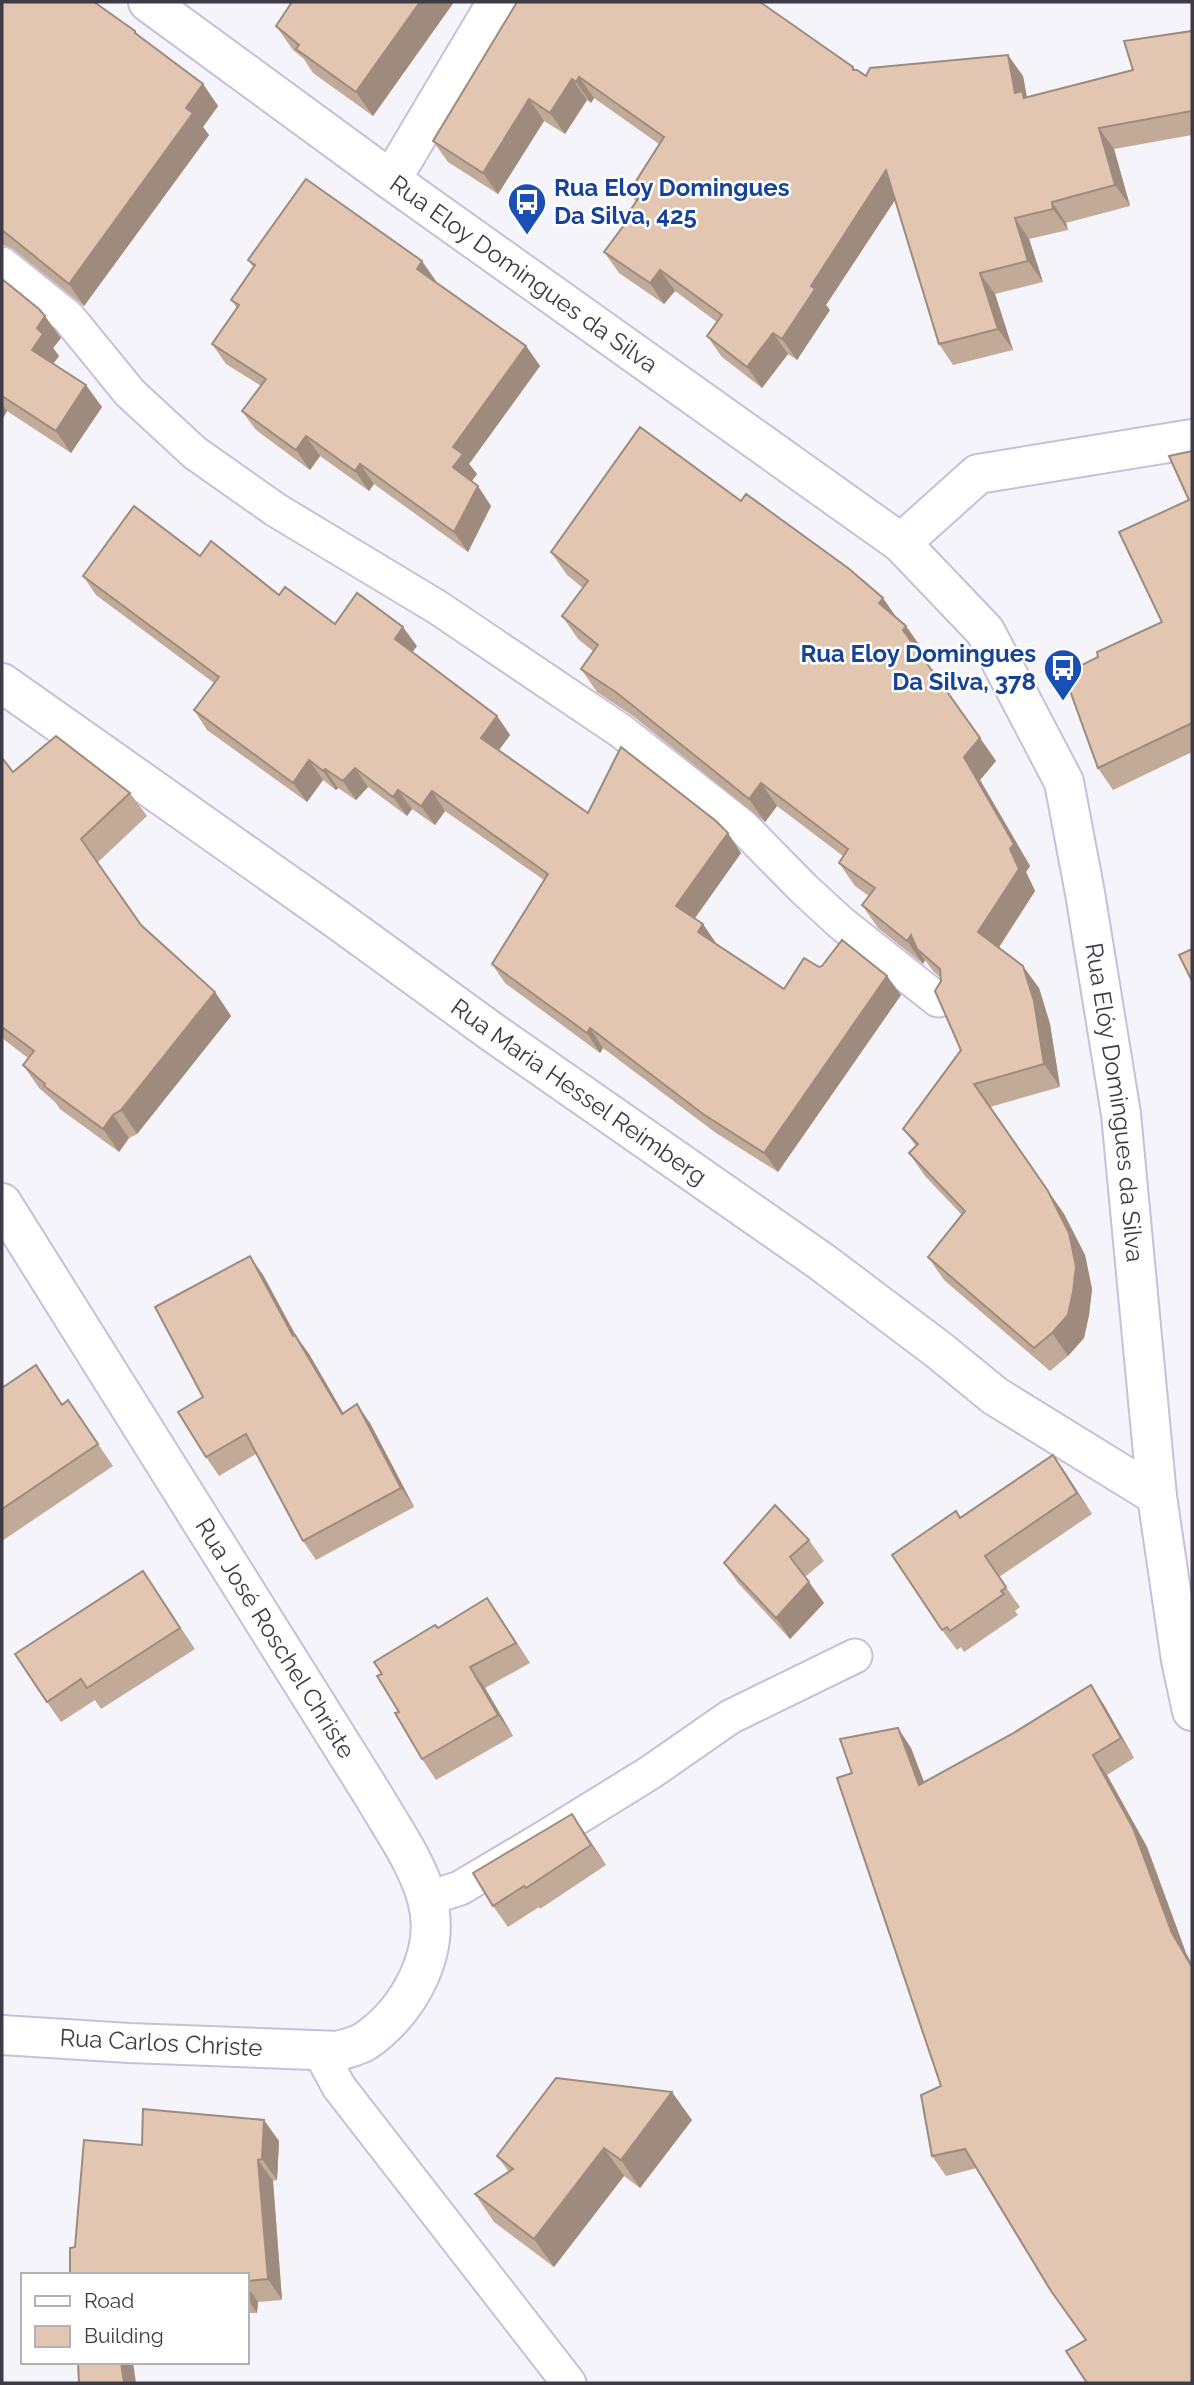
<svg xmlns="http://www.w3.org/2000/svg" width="1194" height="2385" font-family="Raleway,sans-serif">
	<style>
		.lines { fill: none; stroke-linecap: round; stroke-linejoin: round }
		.lane-casing { stroke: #c7bfdc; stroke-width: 37 }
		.street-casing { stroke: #c7bfdc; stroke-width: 42 }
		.secondary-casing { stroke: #c7bfdc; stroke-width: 42 }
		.lane { stroke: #fff; stroke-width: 33 }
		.street { stroke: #fff; stroke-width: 38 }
		.secondary { stroke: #fff; stroke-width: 38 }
		.wall { fill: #c2aa99 }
		.shaded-wall { fill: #9e8b7d }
		.building { fill: #e2c6b2; stroke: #9e8b7d; stroke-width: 2 }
		.labels { text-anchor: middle; stroke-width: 5; stroke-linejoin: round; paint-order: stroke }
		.transit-label { font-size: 24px; font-weight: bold; fill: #164399; stroke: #fff; text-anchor: start }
		.street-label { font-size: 24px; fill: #3e3b47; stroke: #fff }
	</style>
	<rect width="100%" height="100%" fill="#f5f4fa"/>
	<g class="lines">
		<g class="lane-casing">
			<g id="lane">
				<path d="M2,264l66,53 62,76 65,60 81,57 161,97 184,124 121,95 62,63 37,34 97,77"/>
				<path d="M427,1899l33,-11 81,-48 110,-68 79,-55 125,-61"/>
				<path d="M320,2052l19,35 230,296"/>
			</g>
		</g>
		<g class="street-casing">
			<g id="street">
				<path d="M391,180l106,-178"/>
				<path d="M901,543l77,-69 214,-35"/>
				<path id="s1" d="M2,683l336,237 154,112 330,230 118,89 55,45 162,100"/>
				<path id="s2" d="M2,1203l371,592c18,31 45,69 54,104 15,53 -19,114 -63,143 -7,4 -17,6 -25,9l-210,-8 -127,-8"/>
			</g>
		</g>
		<g class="secondary-casing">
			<g id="secondary">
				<path id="s3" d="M148,2l243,178 510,363 84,88 79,151 21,111 36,221 36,382 24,164 11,51"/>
			</g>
		</g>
		<use href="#lane" class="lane"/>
		<use href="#street" class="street"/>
		<use href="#secondary" class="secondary"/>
	</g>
	<g class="wall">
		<path d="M2,2l133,29 4,5 64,48 15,22 -15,21 6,8 -125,171 -71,-57 -9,-4h-2z"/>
		<path d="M292,2h162l-81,114 -60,-43 -9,-14 -11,-9 -17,-24z"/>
		<path d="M517,2l336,65 2,3 11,6h157l4,21 106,-27 59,-39v104l-78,14 16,57 -64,17 2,7 -39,9 14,43 -48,12 18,56 -60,15 -14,-21 -44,-144 -69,105 4,5 -33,50 -9,-6 -26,34 -40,-31 -15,-21 10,-14 -42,-31 -11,13 -45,-31 -15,-21 22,-30 -2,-3 12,-17 -7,-10 30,-48 -65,-46 -3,5 -4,-3 -22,34 -21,-13 -46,73 -50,-32 -15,-21z"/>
		<path d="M248,260l188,21 -1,1 91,64 14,20 -71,98 8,10 -5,7 19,25 -23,46 -94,-68 -5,7 -49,-35 -10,14 -54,-40 -14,-19 19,-25 -35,-22 -14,-20 25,-36 -6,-8 23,-32z"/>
		<path d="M2,279l59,59 -8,10 6,8 -6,8 49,43 -31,46 -64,-42 -5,9z"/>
		<path d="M1192,451v301l-79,38 -15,-22v-111l64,-35 27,-122z"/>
		<path d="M551,552l345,66 10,8 16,23 -3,3 77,109 -16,19 50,86 -4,6 9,19 -36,56 40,41 11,36 10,63 -70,20 74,107 21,41 7,34 -3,26 -5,23 -16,18 -18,15 -106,-91 -16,-23 34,-42 -37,-39 -16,-23 7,-7 -13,-17 58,-79 -20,-72 -8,-7 -8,-11 -2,4 -45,-36 -16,-23 7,-9 -14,-10 -16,-23 4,-7 -66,-50 -12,16 -132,-106 -36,-24 -16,-23 12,-18 -15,-12 -16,-23 21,-28 -16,-13z"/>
		<path d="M200,556l79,39 56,29 82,22 -5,6 85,64 13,19 -11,15 89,63 153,40 -46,65 21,26 68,45 35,-22 68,9 14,19 -123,177 -62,-39 -113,-85 -3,5 -95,-70 -13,-19 52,-84 -99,-69 -10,14 -23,-16 -5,7 -39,-29 -12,13 -18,-12 -2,2 -13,-10 -16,22 -100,-72 -13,-20 20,-27 -118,-88 -13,-19z"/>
		<path d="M2,758l11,14 117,21 17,23 -50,47 44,63 74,66 16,24 -94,118 -8,4 -10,14 -59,-43 -5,-7 -16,-14 -16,-23 5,-7 -26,-20z"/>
		<path d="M263,1275l33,61 13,18 34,59 27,10 44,84 -98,53 -13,-19 -47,-87 -37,22 -13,-19 -3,-60z"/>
		<path d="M51,1387l11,17 6,-4 45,66 -111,75v-153z"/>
		<path d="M1053,1455l39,59 -93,63 21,30 -5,4 3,4 -54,37 -3,-5 -4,3 -15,-20 18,-113z"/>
		<path d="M809,1540l15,21 -19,16 19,26 -34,36 -52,-56 -14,-20z"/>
		<path d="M157,1592l38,57 -94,60 -6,-9 -34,22 -14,-20z"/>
		<path d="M487,1598l43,65 -45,25 28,48 -77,44 -14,-21 -23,-47 39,-84z"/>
		<path d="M1091,1685l13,20 30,53 -27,17 40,72 39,106 6,11v419l-106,-43 -109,-172 -31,8 -14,-20 9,-70 -89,-313 46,-45 13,20 13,35 88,-49z"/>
		<path d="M572,1814l34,51 -66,44 -1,-2 -31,20 -15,-21z"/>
		<path d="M692,2120l-52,68 -16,-12 -70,91 -60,-45 -19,-28 34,-22 -12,-16z"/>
		<path d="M279,2141l-2,39 -4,1 9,119 -24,2 -1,11h-10v-38l-172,-28 67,-102z"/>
	</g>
	<g class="shaded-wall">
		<path d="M420,2h34l-81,114 -17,-24z"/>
		<path d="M1008,55l15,21 4,23 10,13 -22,-19z"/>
		<path d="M579,77l15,21 -3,5 -15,-21z"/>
		<path d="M572,79l15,21 -22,34 -15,-21z"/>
		<path d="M203,84l15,22 -15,21 6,8 -125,171 -15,-22z"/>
		<path d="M529,99l15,22 -46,73 -15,-21z"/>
		<path d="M1099,128l15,21 16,57 -15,-21z"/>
		<path d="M886,170l15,21 -75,114 4,5 -33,50 -15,-21 29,-53z"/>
		<path d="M1052,202l14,21 2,7 -15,-21z"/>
		<path d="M1015,218l14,21 14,43 -15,-21z"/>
		<path d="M422,261l14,20 -5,8 -14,-20z"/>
		<path d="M660,270l15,21 -11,13 -14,-21z"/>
		<path d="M980,273l15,21 18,56 -15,-21z"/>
		<path d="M45,316l16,22 -8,10 6,8 -12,16 -15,-22 5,-22z"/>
		<path d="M773,333l15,21 -26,34 -15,-21z"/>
		<path d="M526,346l14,20 -71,98 8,10 -10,13 -14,-20v-20z"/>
		<path d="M86,385l16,22 -31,46 -15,-22z"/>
		<path d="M2,404l5,7 -5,9z"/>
		<path d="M306,436l14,20 -10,14 -14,-20z"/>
		<path d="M360,464l14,20 -5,7 -14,-20z"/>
		<path d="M478,486l13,20 -23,46 -14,-20z"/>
		<path d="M883,598l16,23 -20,-18z"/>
		<path d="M906,626l16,23 -3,4 -16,-23z"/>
		<path d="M403,627l14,19 -9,12 -13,-19z"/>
		<path d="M497,716l13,19 -16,22 -13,-19z"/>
		<path d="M980,738l16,23 -16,19 50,86 -4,6 9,19 -41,64 -16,-23 -14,-175z"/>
		<path d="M309,760l14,20 -16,22 -14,-19z"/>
		<path d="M355,768l13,19 -12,13 -13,-19z"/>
		<path d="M325,769l13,19 -2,2 -13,-19z"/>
		<path d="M761,783l16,23 -12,16 -16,-23z"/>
		<path d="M398,790l14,19 -5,7 -14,-19z"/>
		<path d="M432,791l13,20 -10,14 -14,-19z"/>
		<path d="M728,833l13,20 -51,72 -14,-19z"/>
		<path d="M703,924l13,19 -5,8 -13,-19z"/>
		<path d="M911,935l6,14 8,11 -2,4 -16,-23z"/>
		<path d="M1023,966l16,22 11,36 10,63 -16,-23z"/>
		<path d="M887,976l14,19 -123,177 -14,-19z"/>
		<path d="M215,992l16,24 -94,118 -16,-24z"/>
		<path d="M590,1028l13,20 -3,5 -13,-20z"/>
		<path d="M974,1084l90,130 21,41 7,34 -3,26 -5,23 -16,18 -16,-23z"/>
		<path d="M113,1115l16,23 -10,14 -16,-23z"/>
		<path d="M250,1256l13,19 33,61 13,18 46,79 -13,-19 -49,-78z"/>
		<path d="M357,1404l13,19 44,84 -13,-19z"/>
		<path d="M1053,1455l14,20 25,39 -15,-21z"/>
		<path d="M809,1582l15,21 -34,36 -14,-21z"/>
		<path d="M487,1598l14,21 29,44 -14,-20z"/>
		<path d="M470,1667l15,21 28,48 -15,-21z"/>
		<path d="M1091,1685l13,20 30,53 -13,-20z"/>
		<path d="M898,1728l13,20 22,57 -14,-20z"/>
		<path d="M1093,1755l14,20 40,72 39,106 6,11v3l-20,-34z"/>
		<path d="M572,1814l34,51 -15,-20z"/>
		<path d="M672,2092l20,28 -52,68 -19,-28z"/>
		<path d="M264,2120l15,21 -2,39 -15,-21z"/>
		<path d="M604,2148l20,28 -70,91 -20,-28z"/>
		<path d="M258,2160l15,21 9,119 -14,-21z"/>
		<path d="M247,2286l11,16 -1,11 -10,-15z"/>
		<path d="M121,2362h12l3,21h-12z"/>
	</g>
	<g class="building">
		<path d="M2,2h92l41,29v2l68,51 -17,24 7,5 -124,171 -67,-54z"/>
		<path d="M292,2h128l-64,90 -60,-43 3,-4 -23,-19z"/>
		<path d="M517,2h243l93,65v3h4l9,6 4,-8 138,-13 7,38 7,-2 2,7 109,-28 -9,-29 68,-10v80l-93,17 16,57 -63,17 1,7 -38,9 13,43 -48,12 18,56 -59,15 -53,-174 -75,116 4,3 -33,50 -9,-6 -26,34 -40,-31 15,-21 -62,-45 -10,13 -46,-31 23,-31 -3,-2 14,-20 -9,-7 35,-55 -85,-60 -3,5 -4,-3 -22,34 -21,-14 -46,74 -50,-32z"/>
		<path d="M306,179l116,82 -5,8 109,77 -73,101 10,7 -10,13 25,19 -24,46 -94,-68 -5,7 -49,-35 -10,14 -54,-39 24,-32 -54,-35 27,-39 -8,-5 24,-35 -7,-5z"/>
		<path d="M2,279l37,30 6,7 -8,12 6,6 -11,16 54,35 -30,46 -54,-35z"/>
		<path d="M640,427l101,74 5,-7 102,74 35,30 -4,5 27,23 -3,4 77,108 -16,19 50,87 -4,5 9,20 -41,63 45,34 11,35 10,63 -70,20 74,107 21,42 7,33 -3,26 -5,23 -16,18 -18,15 -106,-91 37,-46 -56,-58 9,-9 -15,-15 58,-79 -26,-59 6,-10 -1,-12 -23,-20 -6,-14 -4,6 -45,-36 13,-17 -36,-25 9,-14 -87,-66 -12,16 -132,-106 -36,-24 17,-24 -36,-29 26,-35 -37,-29z"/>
		<path d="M1192,451v272l-94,45 -34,-94 34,-17 -1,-5 65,-30 -43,-90 70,-32 -20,-44z"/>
		<path d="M134,506l66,50 11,-15 68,54 6,-8 50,37 22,-31 46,34 -8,12 102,77 -16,22 107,75 33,-66 95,74 12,12 -52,73 27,18 -5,8 86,57 20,-31 15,9 3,-1 20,-26 45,36 -123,177 -61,-39 -113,-86 -3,5 -95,-69 56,-90 -116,-83 -11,15 -23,-16 -5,7 -38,-29 -12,13 -18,-12 -2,2 -14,-11 -16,23 -99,-73 25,-33 -136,-101z"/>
		<path d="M56,736l74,57 -49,46 60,86 74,67 -94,118 -8,5 -10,14 -59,-43 1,-2 -22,-19 11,-14 -32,-24v-269l11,14z"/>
		<path d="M1192,949v32l-13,-26z"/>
		<path d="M250,1256l43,80 2,-1 47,79 15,-10 44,84 -98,53 -57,-107 -40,23 -28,-45 25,-15 -48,-90z"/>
		<path d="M36,1365l26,40 6,-5 30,44 -96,65v-121z"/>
		<path d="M1053,1455l24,38 -92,63 21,31 -5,4 3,3 -54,37 -3,-4 -5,3 -50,-75 64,-44 4,7z"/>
		<path d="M775,1505l34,35 -19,17 19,25 -33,36 -52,-55z"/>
		<path d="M143,1571l37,57 -93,60 -6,-9 -34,23 -32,-48z"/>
		<path d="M487,1598l29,45 -46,24 28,48 -76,44 -27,-46 4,-1 -22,-36 5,-2 -8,-12 61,-37 3,3z"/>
		<path d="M1091,1685l30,53 -28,17 40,73 39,105 20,34v416h-105l-21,-32 20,-11 -35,-49 -86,-142 -33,7 -11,-61 20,-9 -104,-308 15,-5 -12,-34 58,-11 21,57 93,-51z"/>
		<path d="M572,1814l19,31 -65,43 -2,-2 -31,20 -20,-33z"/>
		<path d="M556,2078l116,14 -51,68 -17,-12 -70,91 -59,-45 38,-25 -16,-13z"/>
		<path d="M143,2109l121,11 -2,39 -4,1 10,119 -21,2v-6h-177v-27l5,-1 9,-107 58,5z"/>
		<path d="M78,2362h43l3,21h-45z"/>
	</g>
	<defs>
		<g id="bus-pin" transform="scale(2.0125)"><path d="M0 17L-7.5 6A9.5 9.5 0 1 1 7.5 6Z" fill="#1a4fb4" stroke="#fff"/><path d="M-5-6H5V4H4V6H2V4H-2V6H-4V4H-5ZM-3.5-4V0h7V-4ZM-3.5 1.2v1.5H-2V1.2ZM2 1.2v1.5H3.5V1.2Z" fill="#fff"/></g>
	</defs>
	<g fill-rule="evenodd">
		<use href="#bus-pin" x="527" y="202"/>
		<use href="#bus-pin" x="1063" y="668"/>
	</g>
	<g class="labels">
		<g class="transit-label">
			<text x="554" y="196">Rua Eloy Domingues<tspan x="554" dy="28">Da Silva, 425</tspan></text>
			<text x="1036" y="662" text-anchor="end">Rua Eloy Domingues<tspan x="1036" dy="28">Da Silva, 378</tspan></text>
		</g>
		<g class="street-label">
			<text dy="8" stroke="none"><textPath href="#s3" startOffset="464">Rua Eloy Domingues da Silva</textPath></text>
			<text dy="8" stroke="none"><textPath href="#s1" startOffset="707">Rua Maria Hessel Reimberg</textPath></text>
			<text dy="8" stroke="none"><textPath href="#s3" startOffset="1544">Rua Elóy Domingues da Silva</textPath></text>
			<text dy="8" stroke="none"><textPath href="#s2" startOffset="514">Rua José Roschel Christe</textPath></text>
			<text transform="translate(161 2043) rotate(3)" y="8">Rua Carlos Christe</text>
		</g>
	</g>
	<rect width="1194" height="2385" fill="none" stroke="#3e3b47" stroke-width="7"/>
	<rect x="21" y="2273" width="228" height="91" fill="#ffffff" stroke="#b2b1b5" stroke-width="2"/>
	<rect x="35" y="2296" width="35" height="10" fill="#ffffff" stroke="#b2b1b5" stroke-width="2"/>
	<text x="84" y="2308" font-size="21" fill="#3e3b47">Road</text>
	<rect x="35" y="2326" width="35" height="21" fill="#e2c6b2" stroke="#b2b1b5" stroke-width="2"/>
	<text x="84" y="2343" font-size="21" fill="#3e3b47">Building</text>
</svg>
